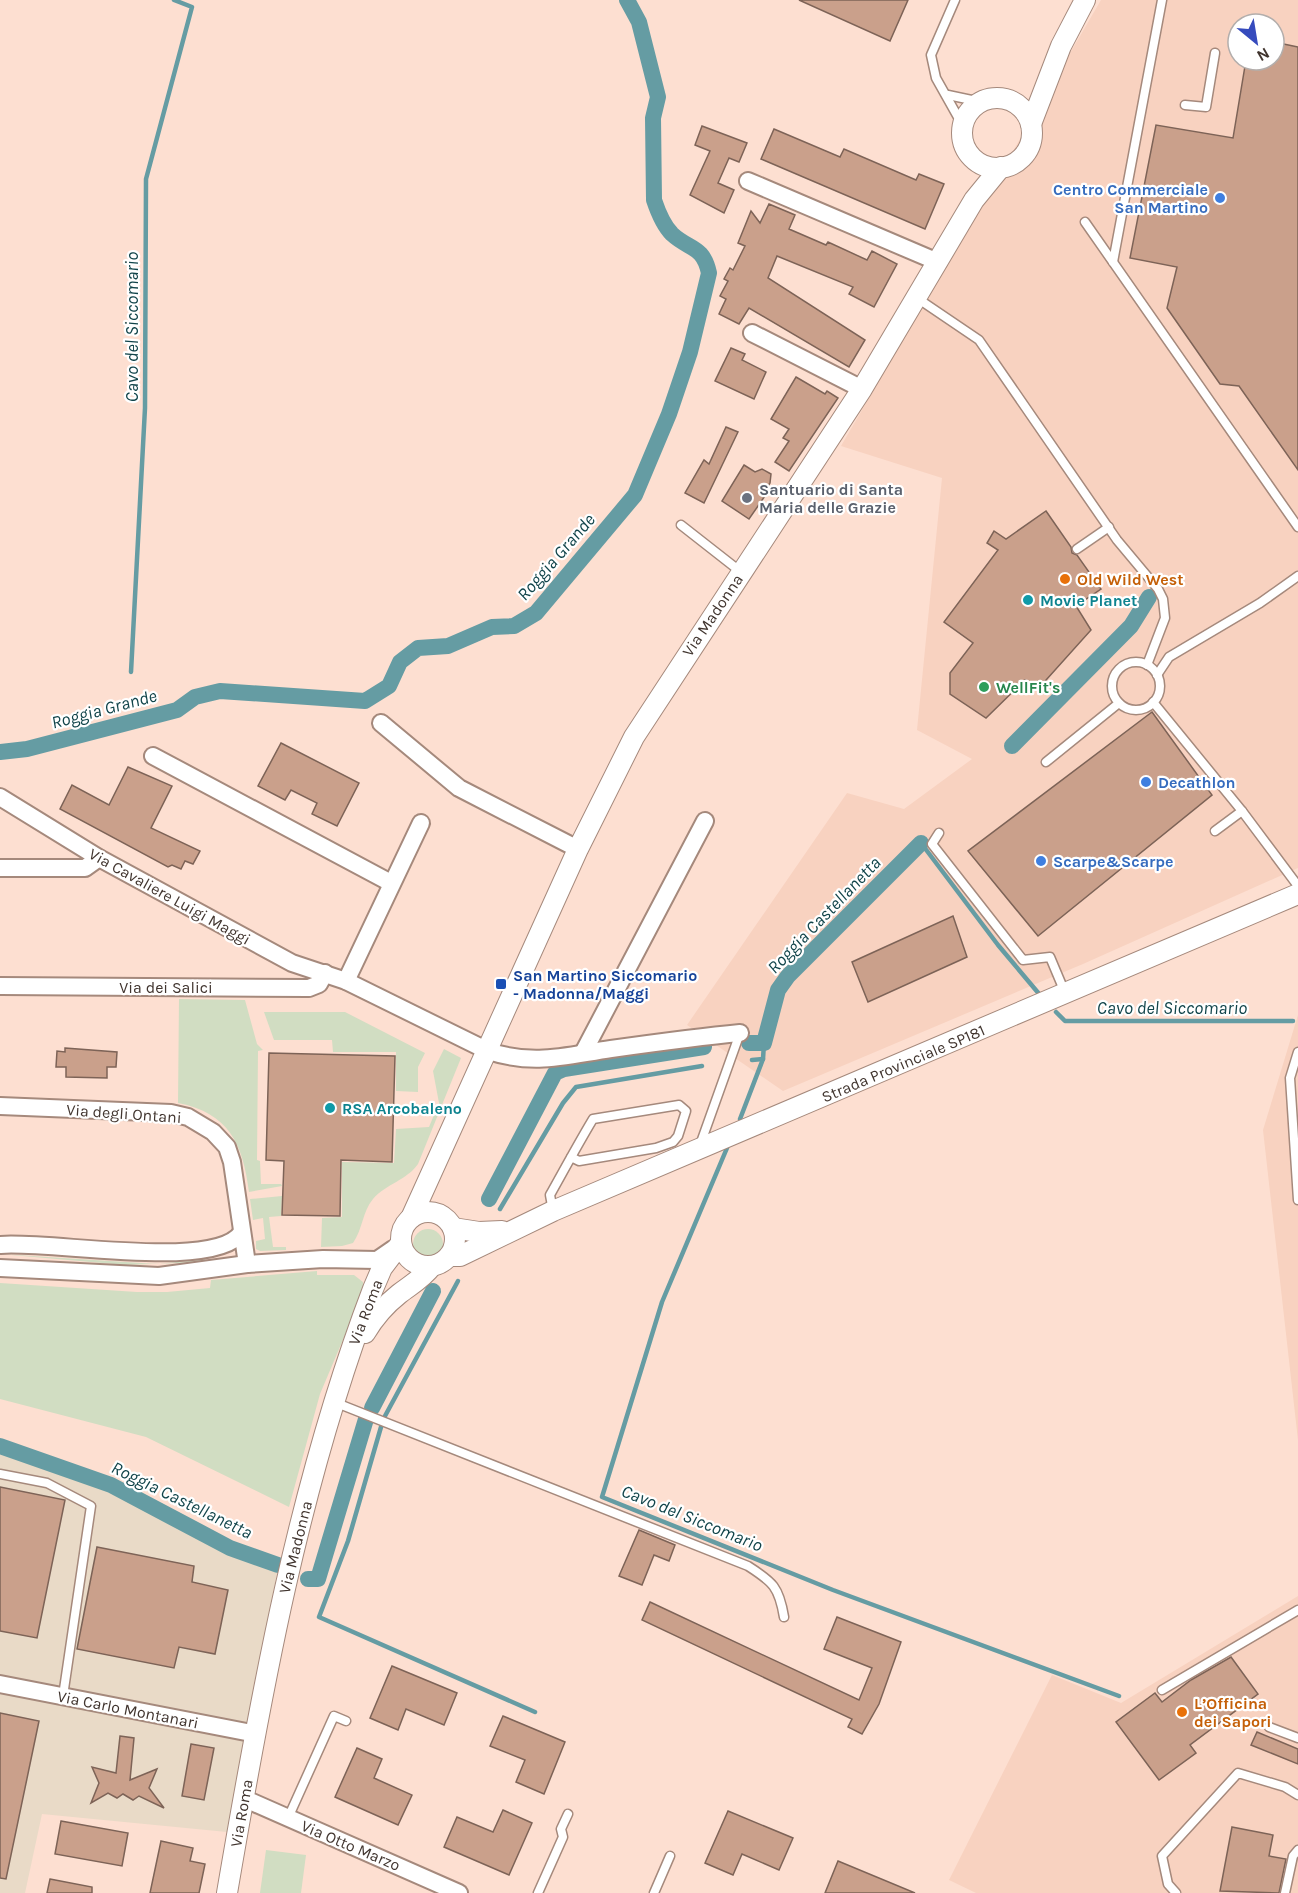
<svg xmlns="http://www.w3.org/2000/svg" width="1298" height="1893" font-family="Karla,sans-serif">
	<style>
		.built { fill: #f8d2c0; fill-rule: evenodd }
		.industrial { fill: #e9dac7 }
		.green { fill: #d1ddc2 }
		.lines { fill: none; stroke-linecap: round; stroke-linejoin: round }
		.stream { stroke: #659ca3; stroke-width: 4.5 }
		.canal { stroke: #659ca3; stroke-width: 16 }
		.building { fill: #caa08b; stroke: #7d6357; stroke-width: 1.5 }
		.service-casing { stroke: #a5897c; stroke-width: 11 }
		.minor-casing { stroke: #a5897c; stroke-width: 20 }
		.tertiary-casing { stroke: #a5897c; stroke-width: 22 }
		.service { stroke: #fff; stroke-width: 8 }
		.minor { stroke: #fff; stroke-width: 16 }
		.tertiary { stroke: #fff; stroke-width: 20 }
		.shop-dot { fill: #3f7fe0; stroke: #fff; stroke-width: 2 }
		.worship-dot { fill: #6b7280; stroke: #fff; stroke-width: 2 }
		.food-dot { fill: #e8710a; stroke: #fff; stroke-width: 2 }
		.culture-dot { fill: #0f9aa8; stroke: #fff; stroke-width: 2 }
		.leisure-dot { fill: #2e9e5b; stroke: #fff; stroke-width: 2 }
		.transit-dot { fill: #1a4fb4; stroke: #fff; stroke-width: 2 }
		.labels { text-anchor: middle; stroke-width: 4.5; stroke-linejoin: round; paint-order: stroke }
		.shop-label { font-size: 16px; font-weight: bold; fill: #366cbe; stroke: #fff; text-anchor: start }
		.worship-label { font-size: 16px; font-weight: bold; fill: #5b616d; stroke: #fff; text-anchor: start }
		.food-label { font-size: 16px; font-weight: bold; fill: #c56008; stroke: #fff; text-anchor: start }
		.culture-label { font-size: 16px; font-weight: bold; fill: #0d838f; stroke: #fff; text-anchor: start }
		.street-label { font-size: 16px; fill: #41352f; stroke: #fff }
		.leisure-label { font-size: 16px; font-weight: bold; fill: #27864d; stroke: #fff; text-anchor: start }
		.transit-label { font-size: 16px; font-weight: bold; fill: #164399; stroke: #fff; text-anchor: start }
		.water-label { font-size: 18px; font-style: italic; fill: #11444a; stroke: #fff }
	</style>
	<rect width="100%" height="100%" fill="#fddfd1"/>
	<g class="built">
		<path d="M1101,0h197v868l-215,96 -300,127 -96,-66 160,-232 57,16 68,-50 -55,-29 25,-252 -101,-32zM1238,24h36v36h-36z"/>
		<path d="M1298,1015v425l-35,-310z"/>
		<path d="M1298,1596v297h-322l-27,-13 103,-205 69,28z"/>
	</g>
	<path class="industrial" d="M0,1452l111,37 166,84 -50,259 -185,-18 -17,79h-25z"/>
	<g class="green">
		<path d="M179,999l66,1 12,44 6,6 -5,1 -1,109 3,1 1,23h20l1,2 -33,6c-6,-48 -20,-79 -71,-89z"/>
		<path d="M264,1012h81l80,41 -7,14v25l-22,-1v-39h-63l-1,-12h-58z"/>
		<path d="M444,1049l17,9 -43,106c-11,16 -32,20 -45,35 -11,13 -10,30 -20,44l-11,3 -21,1 1,-29 20,-1v-55l52,1 2,-34 33,-2 10,-24 -6,-32z"/>
		<path d="M282,1196l-1,20 -12,1 4,30h13v3l-26,1 -4,-2v-8l9,-2 -2,-21 -10,2 -3,-21z"/>
		<circle cx="428" cy="1244" r="15"/>
		<path d="M0,1254l157,10 48,-5 1,3 -81,3z"/>
		<path d="M317,1271v4h37l9,7 1,8 -44,104 -31,113 -143,-70 -146,-38v-116l137,9h30l43,-4 1,-8z"/>
		<path d="M266,1850l40,5 -5,38h-41z"/>
	</g>
	<g class="lines">
		<g class="stream">
			<path d="M131,672l14,-264 1,-229 46,-172 -18,-7"/>
			<path d="M921,843l77,102 42,50"/>
			<path d="M1056,1012l9,9h228"/>
			<path d="M752,1060l11,-1"/>
			<path d="M740,1119l23,-60 1,-16"/>
			<path d="M727,1148l-65,154 -60,195 231,93 286,106"/>
			<path d="M500,1209l63,-106 13,-16 126,-21"/>
			<path d="M385,1416l73,-135"/>
			<path d="M381,1427l-33,114 -29,76 216,95"/>
		</g>
		<g class="canal">
			<path d="M1012,746l119,-120 18,-29"/>
			<path d="M0,752l27,-3 150,-39 18,-13 25,-6 145,10 24,-15 11,-24 18,-14 30,-2 44,-19 22,-1 22,-13 99,-118 34,-81 21,-62 19,-79c-6,-28 -20,-23 -37,-39 -9,-9 -14,-22 -18,-34l-1,-82 5,-21 -19,-75 -12,-22"/>
			<path d="M749,1043h15l14,-53 10,-14 133,-133"/>
			<path d="M489,1199l66,-126 9,-4 140,-22"/>
			<path d="M372,1408l61,-117"/>
			<path d="M0,1446l111,39 119,63 48,17"/>
			<path d="M308,1579h10l48,-160"/>
		</g>
	</g>
	<g class="building">
		<path d="M799,0h109l-18,41z"/>
		<path d="M1274,42l24,5v423l-59,-84 -19,-2 -53,-76 10,-41 -47,-9 26,-133 77,13 13,-78h28z"/>
		<path d="M702,126l45,17 -8,19 -10,-4 -11,25 16,7 -10,23 -34,-18 20,-44 -15,-6z"/>
		<path d="M774,129l66,28 4,-8 72,31 3,-6 25,10 -19,45 -164,-70z"/>
		<path d="M769,204l26,11 -6,14 37,16 2,-3 39,18 5,-9 25,13 -23,43 -25,-13 4,-7 -76,-31 -9,22 97,62 -16,27 -100,-59 -10,16 -20,-10 7,-15 -6,-3 8,-15 -4,-2 6,-11 3,2 12,-24 -7,-3 13,-32 9,12z"/>
		<path d="M731,348l14,6 -3,6 24,12 -12,27 -39,-18z"/>
		<path d="M796,377l29,17 2,-3 11,7 -49,73 -14,-9 14,-21 -6,-3 6,-9 -18,-10z"/>
		<path d="M726,427l12,5 -34,71 -19,-10 19,-33 5,4z"/>
		<path d="M744,465l11,7 7,-3 9,5 -1,9 -5,8 2,2 -18,26 -27,-18z"/>
		<path d="M1046,511l25,36 1,6 5,2 24,34 -25,17 15,24 -53,59 -13,-9 -39,38 -36,-24v-21l23,-30 -29,-21 54,-72 -11,-7 7,-12 12,8z"/>
		<path d="M1152,712l60,83 -174,141 -70,-85z"/>
		<path d="M281,743l78,40 -22,43 -25,-12 5,-11 -26,-13 -6,10 -27,-14z"/>
		<path d="M128,767l44,19 -21,42 49,23 -7,13 -8,-3 -4,8 -9,-4 -4,2 -108,-58 12,-24 37,20z"/>
		<path d="M953,916l14,41 -99,45 -16,-40z"/>
		<path d="M65,1048l52,4 -1,15h-9v11l-41,-1v-10h-10l1,-16 8,1z"/>
		<path d="M269,1053l126,3 -3,106 -51,-2 -1,56 -58,-1 2,-54 -18,-1z"/>
		<path d="M0,1487l65,13 -28,138 -37,-7z"/>
		<path d="M639,1530l36,15 -6,16 -15,-6 -12,30 -23,-9z"/>
		<path d="M97,1547l97,19 -2,16 36,8 -13,64 -36,-7 -5,21 -97,-19z"/>
		<path d="M650,1602l209,98 13,-32 -48,-19 13,-32 64,25 -22,62 -17,30 -14,-7 4,-8 -210,-99z"/>
		<path d="M1231,1657l27,37 -68,51 6,8 -37,27 -43,-58 39,-29 7,9 29,-22z"/>
		<path d="M392,1666l65,27 -13,32 -38,-16 -8,21 -28,-12z"/>
		<path d="M0,1713l39,8 -33,158 -6,-1z"/>
		<path d="M503,1716l62,26 -21,52 -28,-12 9,-22 -35,-14z"/>
		<path d="M1257,1732l41,17v15l-47,-19z"/>
		<path d="M120,1736l14,2 -4,42 27,-11 -8,19 15,20 -25,-12 -6,4 -10,-6 -6,4 -9,-5 -17,10 8,-20 -7,-16 24,6z"/>
		<path d="M191,1744l23,4 -10,52 -22,-4z"/>
		<path d="M357,1748l25,11 -8,19 38,17 -14,30 -63,-28z"/>
		<path d="M503,1810l29,13 -23,52 -65,-28 13,-30 36,15z"/>
		<path d="M728,1811l65,27 -14,32 -37,-16 -9,21 -28,-12z"/>
		<path d="M61,1821l67,12 -6,33 -67,-12z"/>
		<path d="M1232,1827l41,8 -4,21 17,3 -7,34 -59,-2z"/>
		<path d="M161,1841l32,7 -3,13 15,3 -6,29h-49z"/>
		<path d="M838,1861l77,32h-90z"/>
		<path d="M50,1879l42,8v6h-45z"/>
	</g>
	<g class="lines">
		<g class="service-casing">
			<g id="service">
				<path d="M955,0l-24,55 5,23 27,48"/>
				<path d="M948,95l33,7"/>
				<path d="M1185,105l21,2 9,-54"/>
				<path d="M1085,222l213,305"/>
				<path d="M1113,262l49,-262"/>
				<path d="M917,298l62,42 138,200 41,49 5,10 2,19 -18,47"/>
				<path d="M681,525l60,47"/>
				<path d="M1077,549l32,-22"/>
				<circle cx="1136" cy="686" r="24"/>
				<path d="M1157,675l12,-18 91,-54 38,-27"/>
				<path d="M1153,702l89,109 56,75"/>
				<path d="M1046,762l73,-59"/>
				<path d="M1215,831l27,-20"/>
				<path d="M939,833l-7,11 91,116 27,-3 16,38"/>
				<path d="M1298,1052l-8,26 8,122"/>
				<path d="M700,1145l40,-112"/>
				<path d="M553,1211l-3,-16c14,-25 28,-51 43,-76l86,-14 7,6 -8,25 -5,6 -17,6 -77,13 -8,-4"/>
				<path d="M334,1402l414,164c25,16 31,21 36,51"/>
				<path d="M0,1474l47,9 44,23 -28,190"/>
				<path d="M1162,1690l136,-80"/>
				<path d="M1269,1727l29,11"/>
				<path d="M288,1818l46,-102 12,5"/>
				<path d="M538,1893l25,-56 -2,-8 7,-15"/>
				<path d="M654,1893l16,-37"/>
				<path d="M1176,1893l-8,-9 -6,-28 76,-83 47,14 13,8"/>
				<path d="M1285,1893l8,-37 5,-6"/>
			</g>
		</g>
		<g class="minor-casing">
			<g id="minor">
				<path d="M748,181l190,81"/>
				<path d="M752,333l110,56"/>
				<path d="M381,723l78,65 119,61"/>
				<path d="M153,756l238,127"/>
				<path d="M0,797l99,61 193,105 54,18 142,70c47,15 76,5 123,-2 43,-6 86,-12 129,-16"/>
				<path d="M0,868h85l14,-10"/>
				<path d="M346,981l75,-158"/>
				<path d="M0,986l309,2 10,-4 6,-11"/>
				<path d="M583,1053l122,-232"/>
				<path d="M0,1106l171,7 17,4 25,15 14,15 5,15 15,102"/>
				<path d="M0,1245c49,-5 216,27 242,-13"/>
				<path d="M0,1268l159,8 88,-12 76,-5 54,1 16,-11"/>
				<path d="M0,1684l256,50"/>
				<path d="M243,1798l216,95"/>
			</g>
		</g>
		<g class="tertiary-casing">
			<g id="tertiary">
				<circle cx="997" cy="133" r="35"/>
				<path d="M1031,124l30,-78 24,-46"/>
				<circle cx="428" cy="1239" r="27"/>
				<path d="M411,1218l167,-369 56,-112 228,-348 112,-189 27,-33"/>
				<path d="M453,1228l26,4 23,-1"/>
				<path d="M450,1256h10l93,-45 745,-317"/>
				<path d="M365,1333c9,-15 20,-28 34,-39 13,-10 23,-15 33,-28"/>
				<path d="M227,1893c35,-205 72,-410 146,-604l9,-21 19,-25"/>
			</g>
		</g>
		<use href="#service" class="service"/>
		<use href="#minor" class="minor"/>
		<use href="#tertiary" class="tertiary"/>
	</g>
	<g class="shop-dot">
		<circle cx="1220" cy="198" r="6"/>
		<circle cx="1146" cy="782" r="6"/>
		<circle cx="1041" cy="861" r="6"/>
	</g>
	<circle class="worship-dot" cx="747" cy="498" r="6"/>
	<g class="food-dot">
		<circle cx="1065" cy="579" r="6"/>
		<circle cx="1182" cy="1712" r="6"/>
	</g>
	<g class="culture-dot">
		<circle cx="1028" cy="600" r="6"/>
		<circle cx="330" cy="1108" r="6"/>
	</g>
	<circle class="leisure-dot" cx="984" cy="687" r="6"/>
	<rect class="transit-dot" x="495" y="978" width="12" height="12" rx="3"/>
	<g class="labels">
		<g class="shop-label">
			<text x="1208" y="195" text-anchor="end">Centro Commerciale<tspan x="1208" dy="18">San Martino</tspan></text>
			<text x="1158" y="788">Decathlon</text>
			<text x="1053" y="867">Scarpe&amp;Scarpe</text>
		</g>
		<g class="worship-label">
			<text x="759" y="495">Santuario di Santa<tspan x="759" dy="18">Maria delle Grazie</tspan></text>
		</g>
		<g class="food-label">
			<text x="1077" y="585">Old Wild West</text>
			<text x="1194" y="1709">L’Officina<tspan x="1194" dy="18">dei Sapori</tspan></text>
		</g>
		<g class="culture-label">
			<text x="1040" y="606">Movie Planet</text>
			<text x="342" y="1114">RSA Arcobaleno</text>
		</g>
		<g class="street-label">
			<text transform="translate(712 615) rotate(-56)" y="6">Via Madonna</text>
			<text transform="translate(170 896) rotate(29)" y="6">Via Cavaliere Luigi Maggi</text>
			<text x="166" y="993">Via dei Salici</text>
			<text transform="translate(903 1063) rotate(-23)" y="6">Strada Provinciale SP181</text>
			<text transform="translate(124 1113) rotate(4)" y="6">Via degli Ontani</text>
			<text transform="translate(365 1312) rotate(-69)" y="6">Via Roma</text>
			<text transform="translate(295 1547) rotate(-76)" y="6">Via Madonna</text>
			<text transform="translate(128 1709) rotate(11)" y="6">Via Carlo Montanari</text>
			<text transform="translate(241 1813) rotate(-80)" y="6">Via Roma</text>
			<text transform="translate(351 1845) rotate(23)" y="6">Via Otto Marzo</text>
		</g>
		<g class="leisure-label">
			<text x="996" y="693">WellFit's</text>
		</g>
		<g class="transit-label">
			<text x="513" y="981">San Martino Siccomario<tspan x="513" dy="18">- Madonna/Maggi</tspan></text>
		</g>
		<g class="water-label">
			<text transform="translate(132 327) rotate(-90)" y="6">Cavo del Siccomario</text>
			<text transform="translate(556 557) rotate(-49)" y="6">Roggia Grande</text>
			<text transform="translate(104 709) rotate(-15)" y="6">Roggia Grande</text>
			<text transform="translate(824 915) rotate(-46)" y="6">Roggia Castellanetta</text>
			<text x="1172" y="1014">Cavo del Siccomario</text>
			<text transform="translate(182 1500) rotate(26)" y="6">Roggia Castellanetta</text>
			<text transform="translate(692 1518) rotate(22)" y="6">Cavo del Siccomario</text>
		</g>
	</g>
	<g transform="translate(1256 42) rotate(150)"><circle r="28" fill="#ffffff" stroke="#b3aeac" stroke-width="1.5"/>
	<path d="M0-4.5L10 22L0 15L-10 22Z" fill="#364bbd"/>
	<text y="-9" font-size="16" font-weight="bold" text-anchor="middle" fill="#41352f">N</text>
	</g>
</svg>
